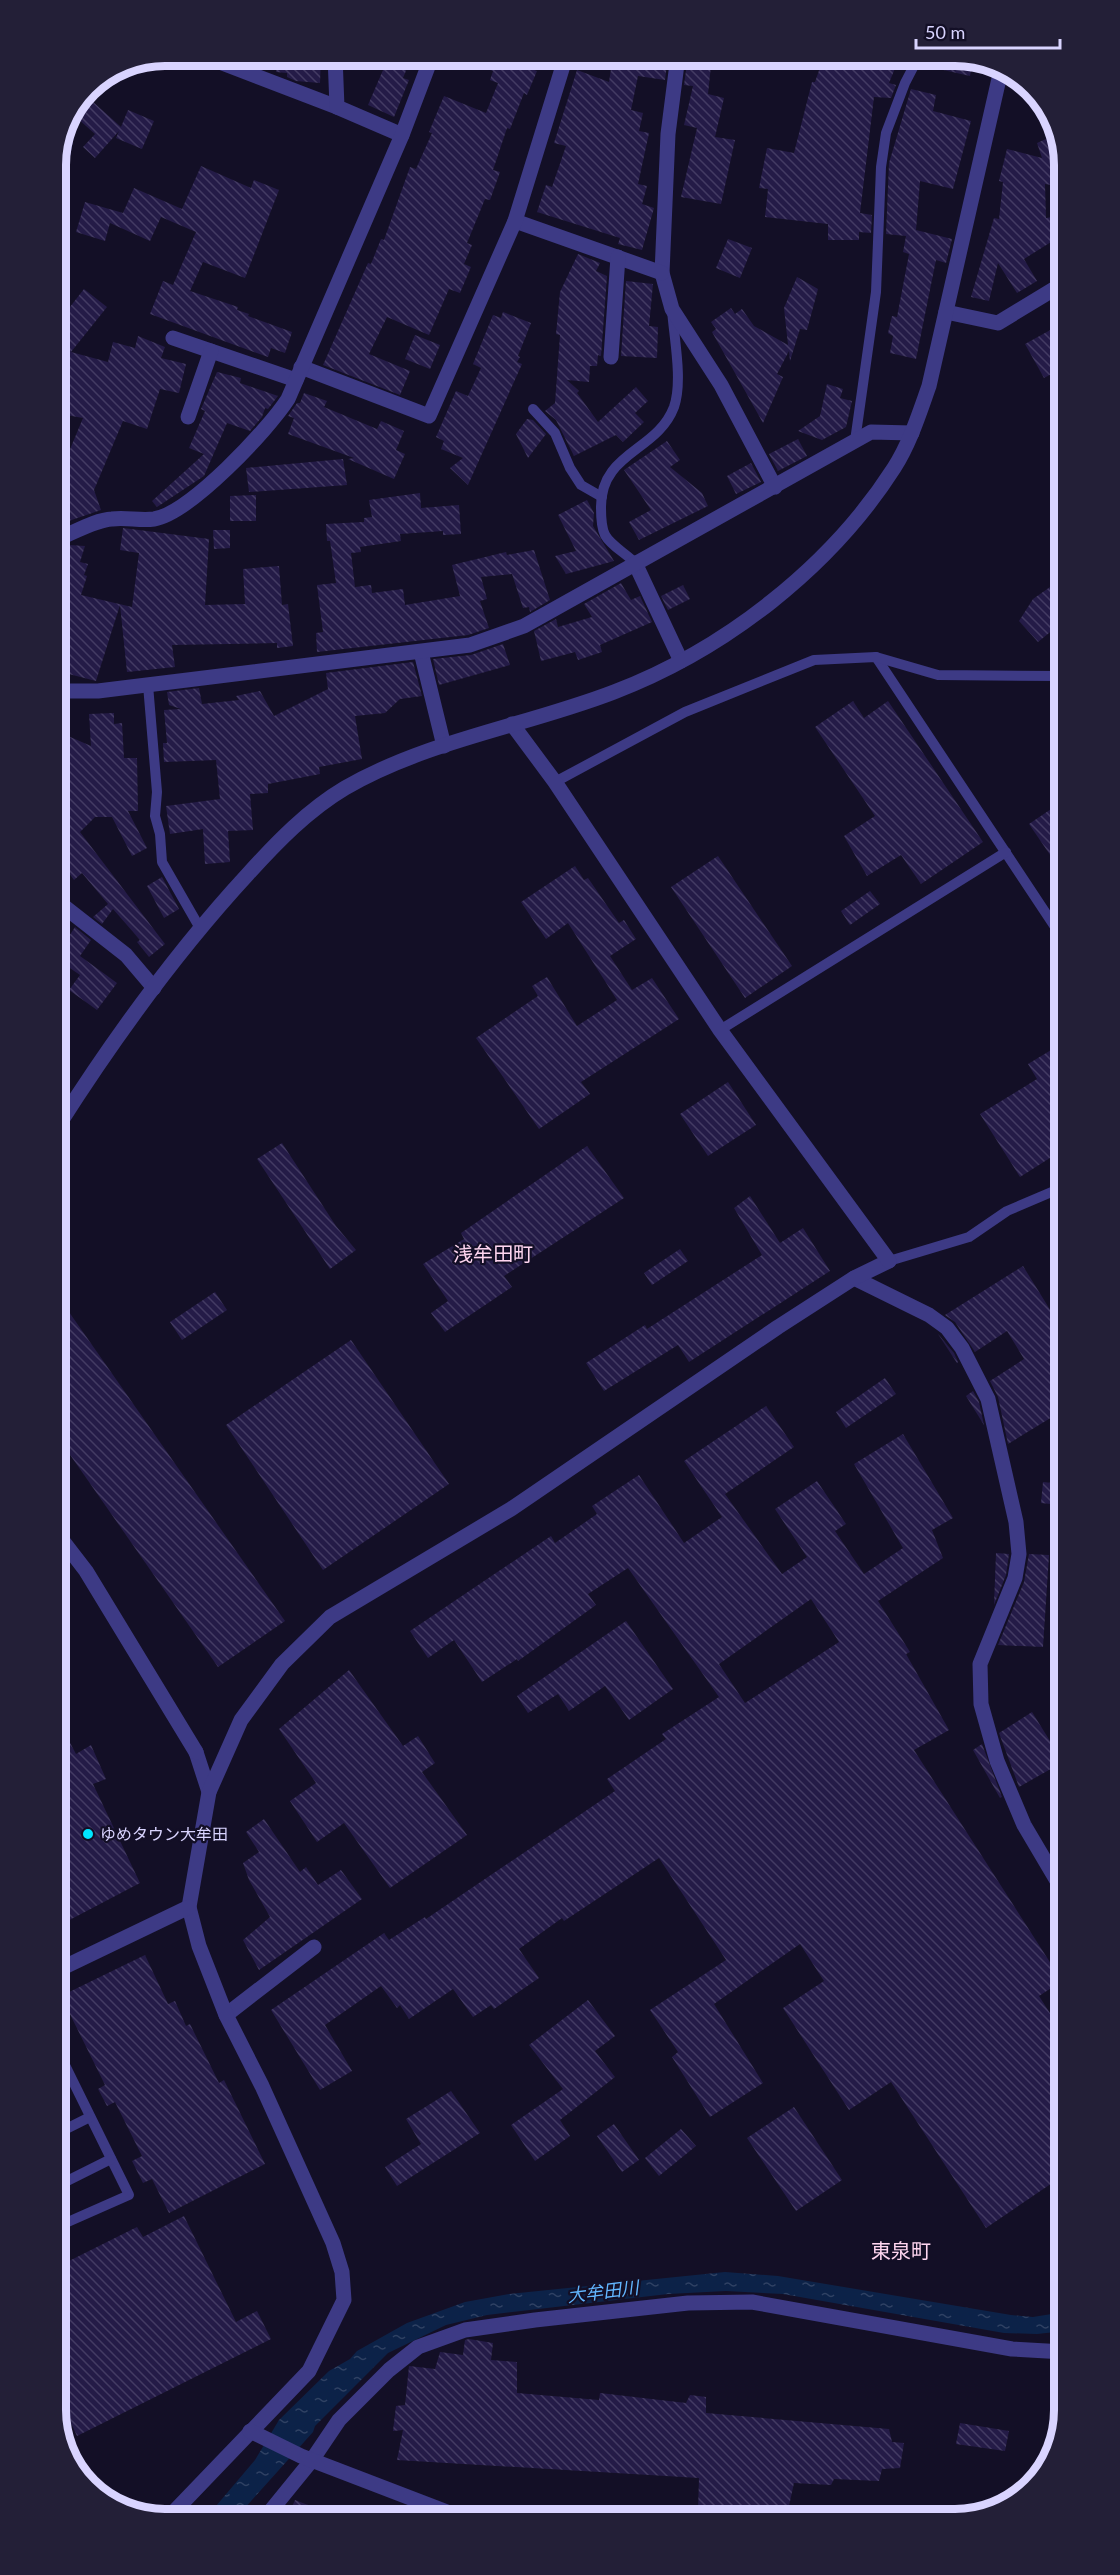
<svg xmlns="http://www.w3.org/2000/svg" width="1120" height="2575" font-family="Lato,'Noto Sans JP',sans-serif">
	<style>
		.water { fill: url(#water-ripples) }
		.building { fill: url(#building-back-hatch); fill-rule: evenodd }
		.lines { fill: none; stroke-linecap: round; stroke-linejoin: round }
		.service { stroke: #3d3a85; stroke-width: 10 }
		.minor { stroke: #3d3a85; stroke-width: 15 }
		.tertiary { stroke: #3d3a85; stroke-width: 15 }
		.poi-dot { fill: #00e5ff; stroke: #130f26; stroke-width: 2 }
		.labels { text-anchor: middle; stroke-width: 4.5; stroke-linejoin: round; paint-order: stroke }
		.poi-label { font-size: 16px; fill: #d9d4ff; stroke: #130f26; text-anchor: start }
		.water-label { font-size: 18px; font-style: italic; fill: #62b6ff; stroke: #130f26 }
		.quarter-label { font-size: 20px; fill: #ffd6f0; stroke: #130f26 }
		.rim { fill: none; stroke: #d9d4ff; stroke-width: 8 }
	</style>
	<defs>
		<pattern id="water-ripples" width="26" height="14" patternUnits="userSpaceOnUse" patternTransform="scale(1.5)"><rect width="26" height="14" fill="#0c2248"/><path d="M2 4q2-2 4 0t4 0M15 11q2-2 4 0t4 0" fill="none" stroke="#2f4163"/></pattern>
		<pattern id="building-back-hatch" width="6" height="6" patternUnits="userSpaceOnUse" patternTransform="scale(1.5)"><rect width="6" height="6" fill="#241b47"/><path d="M-1 5l2 2M0 0l6 6M5-1l2 2" fill="none" stroke="#433b63"/></pattern>
	</defs>
	<rect width="100%" height="100%" fill="#130f26"/>
	<path class="water" d="M725,2272l53,4 233,39 22,2 31,-5v19l-27,3 -33,-1 -221,-39 -57,-3 -58,3 -181,21 -41,10 -58,28 -73,73 -2,6 -78,87h-30l50,-59 24,-40 50,-49 21,-12 7,-8 50,-28 58,-21 44,-8z"/>
	<g class="building">
		<path d="M278,56h43l-1,27 -24,-2 -9,-4v-4l-11,-1z"/>
		<path d="M389,56h23l-9,22 6,2 -15,37 -26,-12z"/>
		<path d="M456,56h42l39,15 -10,24 -3,-2 -14,36 -3,-1 -14,42 7,2 -10,28 -5,-1 -18,44 5,2 -8,19 7,3 -11,26 -11,-4 -20,46 -42,-18 -18,37 41,17 -10,24 -77,-30 45,-102 3,1 10,-25 3,1 26,-73 6,2 16,-36 -3,-1 15,-36 42,17 12,-30 -8,-3 3,-9 -38,-13z"/>
		<path d="M613,56h55l-3,24 -27,-4 -7,34 12,3 -4,18 10,2 -11,51 9,2 -5,18 12,4 -12,42 -24,-6 2,-6 -83,-26 9,-27 6,2 14,-41 -12,-3 23,-73 32,12z"/>
		<path d="M688,56h24l-4,38 16,4 -9,39 20,3 -14,64 -40,-7 16,-69 -13,-3 9,-39 -9,-1z"/>
		<path d="M824,56h76l-11,27 7,2 -5,13 -17,-1 -14,116 12,2 -1,18 -12,-1v8h-31v-16l-63,-7 3,-28 -9,-1 8,-40 27,5 18,-71h3z"/>
		<path d="M942,56h21l10,4 -3,16 -31,-7z"/>
		<path d="M911,89l25,6 -3,16 38,10 -18,68 -33,-8 -4,49 36,9 -6,24 -10,-3 -20,99 -26,-6 3,-17 -5,-3 4,-17 5,1 12,-63 -6,-2 3,-16 -20,-2 3,-71z"/>
		<path d="M92,101l29,26 7,-17 26,11 -12,28 -26,-11 3,-7 -24,27 -12,-11 12,-13 -18,-16z"/>
		<path d="M1059,133v66l-3,1 -5,-15 -6,-1 1,34 13,-2v21l-35,22 13,22 -20,12 -19,-30 -9,38 -18,-4 23,-79 5,1 4,-37 -4,-1 8,-32 35,9 -5,-15z"/>
		<path d="M201,166l50,22 3,-8 25,10 -34,88 -42,-16 -13,29 48,16 -1,3 12,4 -1,2 44,16 -7,21 -14,-5 -3,9 -118,-43 13,-33 10,4 23,-53 -35,-15 -11,24 -40,-18 -5,18 -29,-9 9,-30 38,11 11,-25 48,21z"/>
		<path d="M728,239l24,9 -12,30 -24,-10z"/>
		<path d="M578,254l22,9 -4,8 11,5 -6,80 -3,-1 -1,11h-7l-1,16 -22,-2 12,11 -2,2 21,29 38,-35 12,14 -13,12 9,9 -21,20 -7,-7 -42,21 -18,-36 -11,-9 10,-8 5,-68 -4,-1 4,-42z"/>
		<path d="M797,277l21,12 -11,41 -7,-1 -10,32 -1,-10 -12,23 6,3 -20,46 -51,-91 4,-3 -5,-7 20,-14 4,6 7,-5 12,17 34,19 -4,-37z"/>
		<path d="M626,281l27,3 -4,42 9,1 -1,31 -36,-2z"/>
		<path d="M84,289l23,18 -36,45 37,10 5,-20 22,6 3,-12 27,11 -4,11 25,6 -7,29 -19,-4 -13,40 -24,-8 -29,69 7,20 -44,15 -1,-42 27,-65 -23,-4 2,-9 -6,-1v-41l10,-51z"/>
		<path d="M503,312l28,11 -13,33 2,1 -3,5 5,2 -54,121 -18,-17 13,-10 -22,-9 3,-8 -8,-4 20,-46 12,5 13,-28 -8,-4 20,-49 8,3z"/>
		<path d="M1054,328l5,10v32l-15,8 -19,-34z"/>
		<path d="M415,335l25,10 -10,24 -25,-10z"/>
		<path d="M217,372l24,6 -1,5 38,13 -10,13 -3,-1 -3,9 -12,14 -23,-8 -23,53 -47,31 -5,-6 52,-47 -15,-6 16,-37 -4,-2z"/>
		<path d="M827,384l16,5 -3,9 12,3 -6,26 -24,13 -24,-9 22,-15z"/>
		<path d="M304,393l23,8 -3,6 53,22 4,-8 23,10 -8,19 9,4 -11,25 -46,-20 6,-1 -66,-24 6,-16 -6,-2 9,-13h3z"/>
		<path d="M527,419l6,1 13,14 -18,24 -12,-24z"/>
		<path d="M798,439l9,17 -29,15 -9,-17z"/>
		<path d="M667,441l13,19 -10,7 32,26 6,13 -69,34 -10,-18 22,-12 -27,-40z"/>
		<path d="M343,459l4,26 -98,7 -3,-24z"/>
		<path d="M751,463l10,19 -25,12 -9,-18z"/>
		<path d="M420,493l1,15 38,-3 2,29 -18,1v-4l-43,3 1,7 -41,6 1,5 -10,1 4,34 16,-2 1,8 31,-4 2,16 55,-9 -8,-31 54,-13 1,3 27,-5 16,50 -20,12 -1,-5 -6,1 -11,-34 -31,3 6,22 -7,2 9,27 -21,7 -151,17 -1,-19 7,-1 -6,-47 19,-2 -6,-42h-3l-1,-17 38,-2v-4l8,-1 -3,-17z"/>
		<path d="M256,495v26h-26v-25z"/>
		<path d="M587,500l7,13 -1,13 21,35 -48,13 -11,-18 21,-5 -18,-36z"/>
		<path d="M123,528l86,11 -4,66 40,-1 -2,-35 36,-3 3,39 6,-1 5,42 -16,2v-5l-105,2 3,22 -48,5 -7,-67 -24,76 -39,-10v-71l6,-20 -6,-2v-16l7,2 5,-19 16,1 -5,16 8,2 -4,11 3,1 -6,19 51,12 7,-54 -19,-3z"/>
		<path d="M213,530h17v18l-16,1z"/>
		<path d="M1060,580v44l-22,18 -19,-21 14,-22z"/>
		<path d="M621,583l10,17 9,-4 12,26 -52,23 2,7 -24,8 -3,-8 -34,9 -7,-30 22,-12 2,8 34,-10 -8,-13z"/>
		<path d="M683,585l7,14 -22,11 -7,-14z"/>
		<path d="M503,644l7,21 -71,20 -6,-26 38,-4z"/>
		<path d="M413,662l9,34 -22,3 -15,14 -30,3 7,43 -43,8 1,7 -52,10v9l-18,1 3,36 -25,1 2,31 -25,2 -2,-35 -33,5 -4,-28 54,-7 -4,-39 -52,2 -1,-19h4l-3,-33 17,-1 -12,-4 -2,-13 32,-4 3,16 37,-4 -3,-4 24,-5 14,25 54,-27 -2,-16z"/>
		<path d="M853,701l11,17 24,-17 95,141 -62,42 -20,-29 -34,21 -23,-40 31,-20 -60,-89z"/>
		<path d="M114,713v11l8,-1 2,35h13l1,53h-10l19,37 -15,8 -20,-39h-17l-15,15 85,112 -16,13 -12,-15 3,-2 -27,-31 -11,15 -9,-7 15,-13 -26,-31 -8,7 -17,-23v-118l8,3 3,-6 23,10 -2,-32z"/>
		<path d="M1060,803l1,39v29l-32,-47z"/>
		<path d="M718,856l74,110 -47,32 -74,-111z"/>
		<path d="M575,866l9,14 4,-2 31,45 5,-3 12,19 -26,17 22,34 20,-12 27,41 -98,63 9,12 -51,35 -63,-91 62,-42 -6,-10 15,-9 30,49 40,-26 -49,-77 -22,16 -25,-37z"/>
		<path d="M162,877l17,32 -15,9 -17,-32z"/>
		<path d="M870,891l10,13 -30,21 -9,-14z"/>
		<path d="M75,927l16,13 -11,16 37,27 -20,27 -28,-20 11,-15 -22,-15v-7z"/>
		<path d="M1061,1044v107l-41,26 -40,-63 57,-35 -9,-15z"/>
		<path d="M728,1082l28,43 -48,31 -28,-42z"/>
		<path d="M282,1143l54,83 20,24 -26,19 -73,-110z"/>
		<path d="M587,1146l37,52 -120,78 8,11 -67,45 -14,-19 17,-12 -25,-37 41,-25 -3,-6z"/>
		<path d="M750,1196l30,47 23,-15 27,43 -141,91 -11,-17 -74,46 -18,-28 59,-38 2,4 115,-74 -28,-47z"/>
		<path d="M680,1249l8,12 -36,24 -8,-12z"/>
		<path d="M1023,1266l39,63v82l-54,33 -10,-47 -8,-16 34,-22 -17,-28 -32,21 -20,-30 -10,-7z"/>
		<path d="M215,1292l12,18 -45,30 -12,-18z"/>
		<path d="M69,1312l216,309 -67,46 -159,-228 -1,-120z"/>
		<path d="M938,1334l16,19 4,9 -1,1z"/>
		<path d="M351,1340l98,144 -126,86 -97,-145z"/>
		<path d="M885,1378l11,16 -50,34 -10,-16z"/>
		<path d="M973,1391l6,11 5,23 -18,-29z"/>
		<path d="M766,1406l28,41 -69,47 57,80 25,-17 -32,-48 42,-28 29,43 -11,7 29,43 39,-26 -49,-84 49,-30 50,84 -21,12 11,28 -65,43 32,51 -4,2 43,76 -35,20 148,231 -23,15 25,39v24l-8,5 8,13v98l-78,53 -95,-146 -42,28 -66,-102 41,-27 -24,-37 -86,60 49,79 -53,34 -38,-60 6,-5 -28,-42 76,-50 -67,-102 -95,63 -2,-3 -43,31 20,29 -45,31 -3,-4 -18,12 -20,-28 -44,30 -9,-14 -3,3 -16,-22 -56,39 27,46 -32,19 -49,-80 113,-77 5,7 36,-23 1,2 189,-128 -8,-12 59,-40 -4,-5 57,-37 -91,-129 -40,26 8,11 -78,56 -1,-2 -35,23 -28,-42 -26,18 -18,-27 141,-95 4,7 42,-29 -5,-8 47,-31 45,68 38,-26 -38,-56zM811,1599l28,43 -94,61 -26,-39z"/>
		<path d="M1043,1482l19,2 -2,21 -19,-2z"/>
		<path d="M996,1553l13,1 -3,21 -12,30z"/>
		<path d="M1029,1554l20,1 -6,92 -45,-2 26,-63z"/>
		<path d="M626,1621l47,68 -44,31 -24,-34 -36,25 -11,-17 -30,19 -11,-17z"/>
		<path d="M349,1670l54,76 15,-10 17,27 -13,9 45,63 -77,53 -46,-65 -27,19 -27,-41 26,-18 -37,-54z"/>
		<path d="M1032,1712l31,50 -44,25 -20,-54z"/>
		<path d="M59,1722l17,32 15,-9 15,34 -13,5 47,99 -80,42z"/>
		<path d="M982,1744l20,53 -2,1 -27,-48z"/>
		<path d="M264,1819l36,53 6,-5 12,18 23,-15 21,29 -103,71 -16,-30 27,-23 -21,-37 -6,-17 16,-11 -13,-20z"/>
		<path d="M145,1955l23,49 7,-3 11,25 4,-2 29,59 5,-3 41,84 -96,49 -17,-34 -9,4 -11,-22 10,-5 -27,-54 -8,4 -9,-17 7,-4 -44,-89z"/>
		<path d="M588,2000l27,36 -20,15 20,26 -55,43 10,16 -35,25 -24,-36 52,-36 -34,-44z"/>
		<path d="M451,2091l29,42 -83,53 -12,-19 36,-23 -15,-25z"/>
		<path d="M794,2107l48,73 -46,31 -49,-73z"/>
		<path d="M614,2124l25,36 -17,12 -25,-36z"/>
		<path d="M681,2129l15,17 -37,30 -14,-18z"/>
		<path d="M184,2216l52,106 21,-11 14,28 -194,97 -7,-15 -9,5v-161l76,-38 6,10z"/>
		<path d="M469,2339l24,4 -2,17 26,2v31l82,7 1,-7 86,10 4,-8 16,2v16l183,16 3,13 12,1 -4,25 -18,1 -3,12 -45,-2 -3,6 -37,-2 -7,32h-21l-68,-5 1,-32 -302,-18 6,-30 -10,1 3,-25 9,-1 4,-39 26,3 5,-17 23,3 2,-15z"/>
		<path d="M960,2423l49,8 -4,20 -49,-7z"/>
		<path d="M295,2500l44,17v1h-52z"/>
	</g>
	<g class="lines">
		<g class="service">
			<path d="M533,409l22,24 15,35 11,17 21,12"/>
			<path d="M855,441l21,-149 5,-125 5,-34 19,-50 14,-27"/>
			<path d="M635,563c-8,-9 -24,-17 -30,-28 -4,-8 -4,-19 -4,-27 -1,-56 56,-56 73,-101 9,-26 0,-69 -2,-97"/>
			<path d="M876,657l185,279"/>
			<path d="M148,685l9,107 -2,24 5,18 2,28 35,61"/>
			<path d="M555,782l130,-70 129,-52 62,-3 62,18 122,1"/>
			<path d="M720,1030l286,-178"/>
			<path d="M889,1261l80,-24 38,-26 54,-23"/>
			<path d="M60,2055l69,140 -68,30"/>
			<path d="M60,2132l30,-15"/>
			<path d="M61,2184l50,-25"/>
		</g>
		<g class="minor">
			<path d="M204,56l133,51"/>
			<path d="M335,56l2,51 65,28"/>
			<path d="M678,56l-10,78 -6,139 10,36 49,76 54,102"/>
			<path d="M56,187l11,-54"/>
			<path d="M515,221l147,52"/>
			<path d="M946,312l52,11 61,-37"/>
			<path d="M173,338l123,42"/>
			<path d="M611,357l7,-100"/>
			<path d="M301,367l128,49 86,-195 51,-165"/>
			<path d="M188,417l23,-66"/>
			<path d="M57,539c17,-6 37,-19 55,-20 14,-2 28,2 42,0 36,-6 114,-89 134,-120l114,-264 30,-79"/>
			<path d="M635,563l46,98"/>
			<path d="M421,652l23,94"/>
			<path d="M57,691h41l372,-46 54,-19 347,-194 41,1"/>
			<path d="M57,901l69,54 28,33"/>
			<path d="M854,1278l75,37 18,13 15,20 26,51 28,123 3,32 -4,24 -35,86 1,40 16,57 27,64 39,66"/>
			<path d="M196,1752l13,40"/>
			<path d="M226,2015l88,-68"/>
			<path d="M118,2504l2,-1 7,5"/>
			<path d="M167,2519l142,-148 35,-71 -2,-28 -9,-29 -71,-157 -36,-71 -27,-69 -10,-39 20,-115 32,-72 41,-56 48,-47 181,-108 267,-182 76,-49 35,-17"/>
			<path d="M264,2519l48,-59 27,-40 50,-50 29,-23 47,-17 70,-10 153,-17 64,-1 260,47 52,3"/>
		</g>
		<g class="tertiary">
			<path d="M512,724l43,58 165,248 169,231"/>
			<path d="M58,1126c56,-88 119,-175 190,-252 29,-32 60,-64 97,-86 83,-48 181,-62 269,-96 110,-42 216,-124 280,-224 16,-25 25,-54 35,-82l72,-316"/>
			<path d="M59,1536l27,35 110,181"/>
			<path d="M60,1969l129,-62"/>
			<path d="M250,2431l51,25 159,61"/>
		</g>
	</g>
	<circle class="poi-dot" cx="88" cy="1834" r="6"/>
	<g class="labels">
		<g class="poi-label">
			<text x="100" y="1840">ゆめタウン大牟田</text>
		</g>
		<g class="water-label">
			<text transform="translate(603 2292) rotate(-7)" y="6">大牟田川</text>
		</g>
		<g class="quarter-label">
			<text x="493" y="1261">浅牟田町</text>
			<text x="901" y="2258">東泉町</text>
		</g>
	</g>
	<path d="M0 0H1120V2575H0ZM165 66H955A99 99 0 0 1 1054 165V2410A99 99 0 0 1 955 2509H165A99 99 0 0 1 66 2410V165A99 99 0 0 1 165 66Z" fill="#231f37" fill-rule="evenodd"/>
	<path class="rim" d="M165 66H955A99 99 0 0 1 1054 165V2410A99 99 0 0 1 955 2509H165A99 99 0 0 1 66 2410V165A99 99 0 0 1 165 66Z"/>
	<path d="M916 39v9h144v-9" fill="none" stroke="#d9d4ff" stroke-width="3"/>
	<text x="925" y="39" font-size="18" fill="#d9d4ff" stroke="#130f26" stroke-width="4.5" paint-order="stroke">50 m</text>
</svg>
